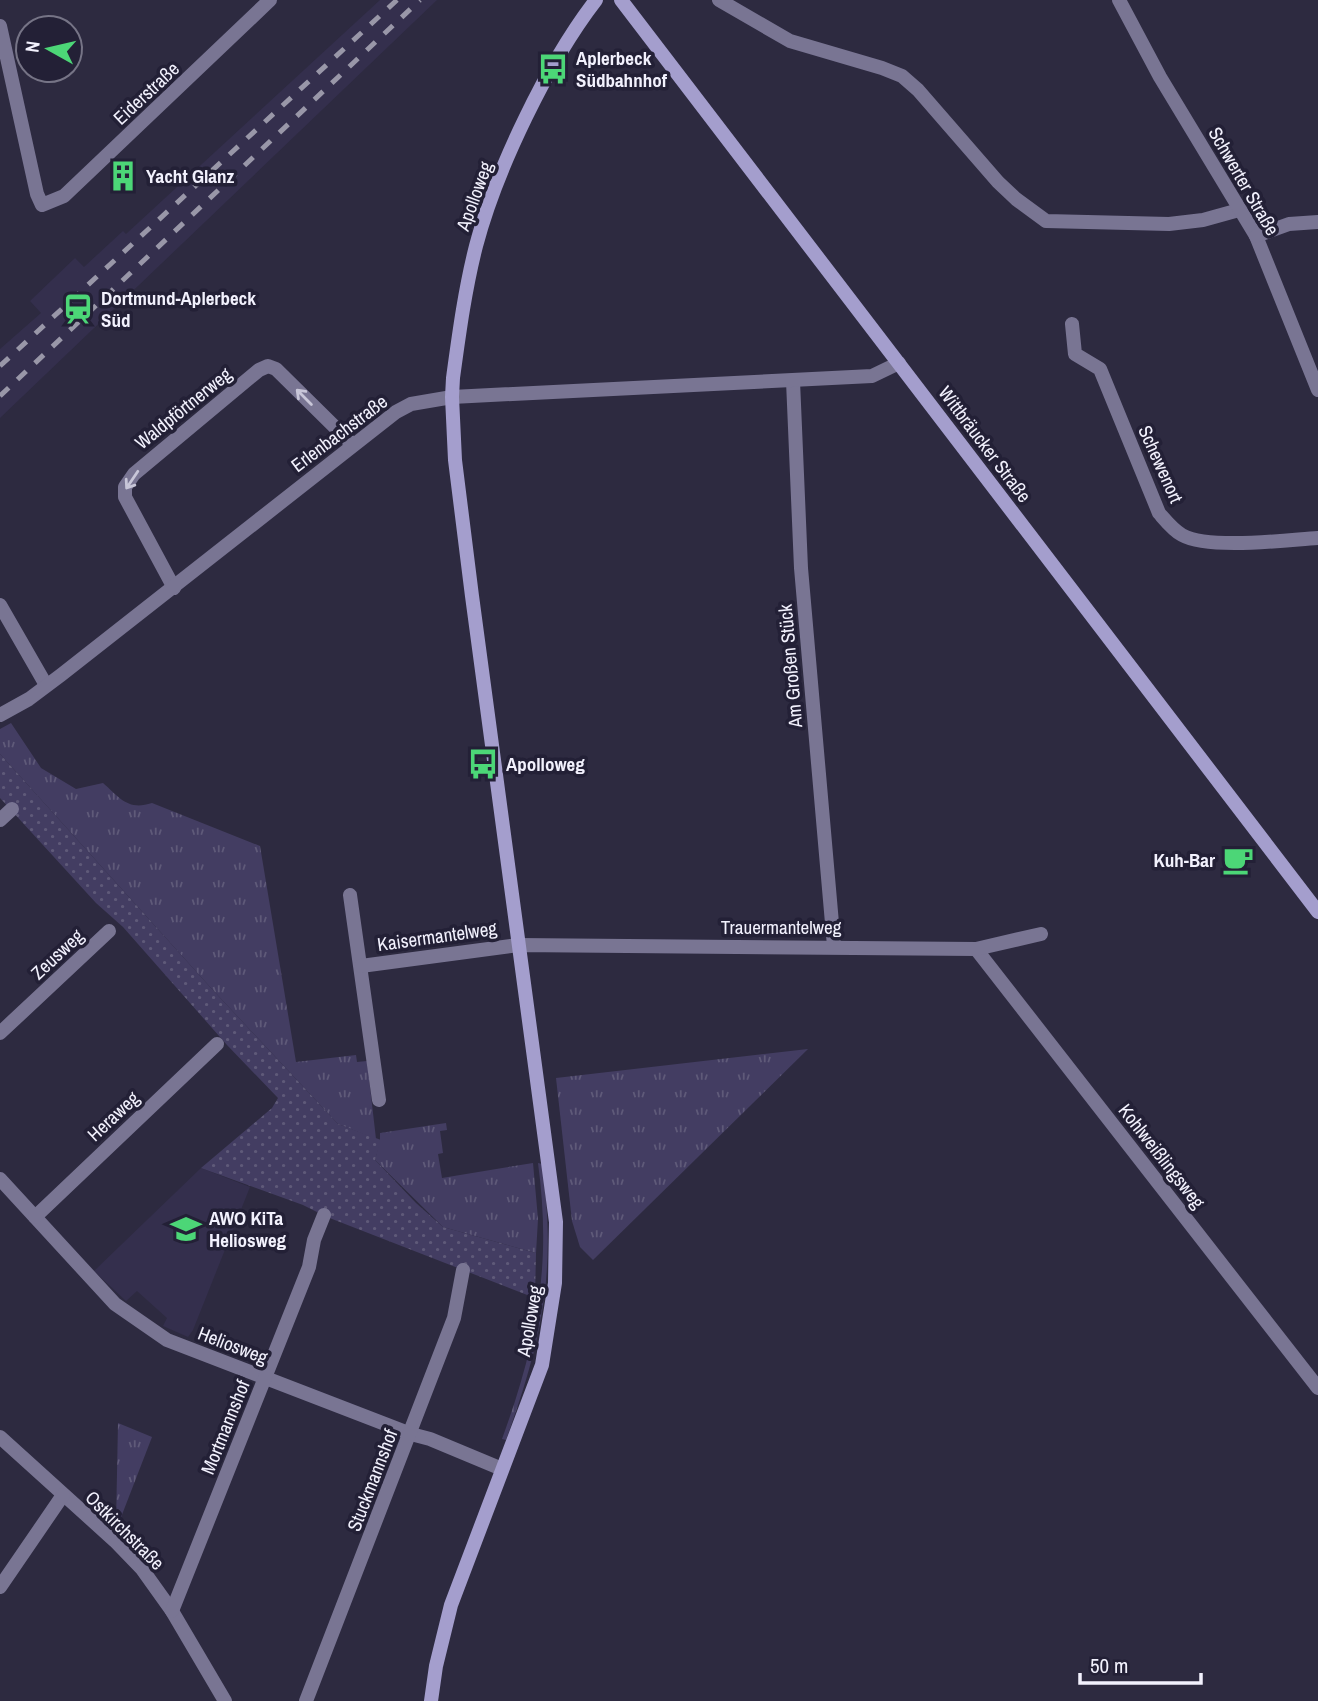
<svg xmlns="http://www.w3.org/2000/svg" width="1318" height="1701" font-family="'Archivo Narrow',sans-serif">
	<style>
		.built { fill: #342f4d }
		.grass { fill: url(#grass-tufts) }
		.park { fill: url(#park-dots) }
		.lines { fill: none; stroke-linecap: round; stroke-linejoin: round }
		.street { stroke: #797593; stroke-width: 14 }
		.secondary { stroke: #a49ecd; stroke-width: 14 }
		.rail { stroke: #9997a8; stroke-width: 5; stroke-dasharray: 12 12; stroke-linecap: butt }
		.oneway { stroke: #c8c6d8 }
		.labels { text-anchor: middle; stroke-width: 7; stroke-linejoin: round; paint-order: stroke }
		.poi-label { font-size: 19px; font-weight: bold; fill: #f2f1fd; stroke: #232036; text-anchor: start }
		.street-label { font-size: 19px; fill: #f2f1fd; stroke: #232036 }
	</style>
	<defs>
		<pattern id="grass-tufts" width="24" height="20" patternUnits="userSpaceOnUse" patternTransform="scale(1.75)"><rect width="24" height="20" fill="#433d62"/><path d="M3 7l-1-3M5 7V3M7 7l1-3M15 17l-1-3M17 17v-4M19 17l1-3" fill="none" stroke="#5f5a79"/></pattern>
		<pattern id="park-dots" width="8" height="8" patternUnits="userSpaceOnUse" patternTransform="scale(1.75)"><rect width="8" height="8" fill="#433d62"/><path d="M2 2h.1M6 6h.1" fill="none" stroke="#5f5a79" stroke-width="1.8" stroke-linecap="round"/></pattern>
	</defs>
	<rect width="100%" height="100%" fill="#2d2a40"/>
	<g class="built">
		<path d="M380,0h57l-437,418v-69l41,-36 -11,-12 45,-43 9,9 39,-36 3,3z"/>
		<path d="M201,1168l49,19 -57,143 -5,7 -25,-11 4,-8 -30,-27 -11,10 -32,-30z"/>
	</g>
	<g class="grass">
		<path d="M11,723l30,45 35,21 27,-6c17,15 25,28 49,20l108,43 36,216 60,-7 1,7 10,-1 9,78 -38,-15 -127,-136 -211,-234v-25z"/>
		<path d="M808,1049l-215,211 -13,-13 -8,-26 -16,-143z"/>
		<path d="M446,1123l1,7 -7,1 3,22 -5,1 4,24 91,-15 5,56 -2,34 -93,-26 -68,-67 5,-20v-7z"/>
		<path d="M538,1163l4,1c15,107 0,176 -36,276l-4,-1c35,-96 50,-174 36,-276z"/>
		<path d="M118,1423l34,14 -34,88 -2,-1z"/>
	</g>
	<path class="park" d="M0,754l211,234 127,136 43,16 -6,20 41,43 27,24 93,26 -1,45 -208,-81 -24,-12 -102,-37 71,-60 6,-10 -51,-53 -104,-118 -27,-24 -96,-105z"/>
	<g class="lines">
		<g class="street">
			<path d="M719,0l71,41 92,27 20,8 16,14 80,92 18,17 30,22 123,3 34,-4 36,-10"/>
			<path d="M1119,0l41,77 96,159 62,154"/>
			<path d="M0,26l37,168 5,11 22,-9 206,-196"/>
			<path d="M1256,236l33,-12 29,-2"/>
			<path d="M1072,324l3,30 25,15 59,144c7,8 14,17 23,22 27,15 104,5 136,3"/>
			<path d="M793,381l8,187 33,378"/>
			<path d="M174,588l-49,-91v-10l9,-13 125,-104 9,-4 8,3 77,76"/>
			<path d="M0,605l46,80"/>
			<path d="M0,715l29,-16 32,-24 335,-263 15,-8 41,-7 420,-21 27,-13"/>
			<path d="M0,820l12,-11"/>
			<path d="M350,895l29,205"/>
			<path d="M976,949l342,439"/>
			<path d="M361,966l157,-21 458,4 65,-15"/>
			<path d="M0,1033l109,-102"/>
			<path d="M0,1179l115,125 52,36 244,94 19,5 72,30"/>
			<path d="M35,1217l182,-173"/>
			<path d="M0,1437l115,104 27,28 30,42 53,90"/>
			<path d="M0,1587l63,-92"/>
			<path d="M172,1611l137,-344 5,-27 10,-25"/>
			<path d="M306,1701l148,-383 9,-48"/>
		</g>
		<g class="secondary">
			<path d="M621,0l697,912"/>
			<path d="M431,1701l5,-35 15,-61 91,-240 13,-82 1,-61 -84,-626 -17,-136 -3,-63 1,-19c6,-44 12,-89 23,-132 20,-76 72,-184 120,-246"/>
		</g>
		<g class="rail">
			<path d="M0,366l397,-366"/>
			<path d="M0,396l420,-396"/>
		</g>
	</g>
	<defs><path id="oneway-shaft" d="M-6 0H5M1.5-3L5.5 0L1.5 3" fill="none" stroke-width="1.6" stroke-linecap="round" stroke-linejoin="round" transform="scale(1.75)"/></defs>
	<g class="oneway">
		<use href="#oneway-shaft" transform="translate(304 397) rotate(-135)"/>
		<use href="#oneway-shaft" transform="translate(132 480) rotate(124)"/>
	</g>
	<defs>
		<g id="bus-bare" transform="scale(2.415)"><path d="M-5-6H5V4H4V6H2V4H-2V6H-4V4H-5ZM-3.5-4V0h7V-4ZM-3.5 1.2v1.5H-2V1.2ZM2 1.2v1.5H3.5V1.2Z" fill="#4cd677" stroke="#232036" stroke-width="2.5" paint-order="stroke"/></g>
		<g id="building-bare" transform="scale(2.415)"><path d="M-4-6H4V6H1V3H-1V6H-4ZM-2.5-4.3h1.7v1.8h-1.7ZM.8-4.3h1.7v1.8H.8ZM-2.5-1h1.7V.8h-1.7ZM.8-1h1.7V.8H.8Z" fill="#4cd677" stroke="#232036" stroke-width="2.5" paint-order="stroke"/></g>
		<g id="station-bare" transform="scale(2.415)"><path d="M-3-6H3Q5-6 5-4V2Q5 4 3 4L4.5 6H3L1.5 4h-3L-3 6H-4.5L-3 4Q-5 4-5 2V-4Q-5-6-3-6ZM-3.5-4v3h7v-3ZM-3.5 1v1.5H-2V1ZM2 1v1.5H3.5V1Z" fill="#4cd677" stroke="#232036" stroke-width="2.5" paint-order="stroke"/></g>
		<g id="cafe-bare" transform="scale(2.415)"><path d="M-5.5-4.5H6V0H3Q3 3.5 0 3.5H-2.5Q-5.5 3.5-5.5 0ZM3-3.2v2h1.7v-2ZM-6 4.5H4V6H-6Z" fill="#4cd677" stroke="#232036" stroke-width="2.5" paint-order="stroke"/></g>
		<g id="school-bare" transform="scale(2.415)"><path d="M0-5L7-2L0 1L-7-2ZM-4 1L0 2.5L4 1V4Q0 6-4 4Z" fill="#4cd677" stroke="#232036" stroke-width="2.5" paint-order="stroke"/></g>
	</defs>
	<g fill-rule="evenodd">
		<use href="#bus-bare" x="553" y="69"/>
		<use href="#building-bare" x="123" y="176"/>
		<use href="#station-bare" x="78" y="309"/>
		<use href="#bus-bare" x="483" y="764"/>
		<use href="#cafe-bare" x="1238" y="860"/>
		<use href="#school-bare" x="186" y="1229"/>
	</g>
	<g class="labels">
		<g class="poi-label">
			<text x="576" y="65">Aplerbeck<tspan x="576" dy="22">Südbahnhof</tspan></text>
			<text x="146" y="183">Yacht Glanz</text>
			<text x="101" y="305">Dortmund-Aplerbeck<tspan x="101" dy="22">Süd</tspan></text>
			<text x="506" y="771">Apolloweg</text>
			<text x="1215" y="867" text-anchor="end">Kuh-Bar</text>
			<text x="209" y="1225">AWO KiTa<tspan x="209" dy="22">Heliosweg</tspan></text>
		</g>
		<g class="street-label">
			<text transform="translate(146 93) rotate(-43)" y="7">Eiderstraße</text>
			<text transform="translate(1244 181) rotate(60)" y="7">Schwerter Straße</text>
			<text transform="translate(474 196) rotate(-70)" y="7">Apolloweg</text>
			<text transform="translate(183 408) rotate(-39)" y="7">Waldpförtnerweg</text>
			<text transform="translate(339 433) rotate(-37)" y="7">Erlenbachstraße</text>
			<text transform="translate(985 444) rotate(53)" y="7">Wittbräucker Straße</text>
			<text transform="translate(1161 464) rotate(66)" y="7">Schewenort</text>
			<text transform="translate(790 666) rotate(-95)" y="7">Am Großen Stück</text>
			<text x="781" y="934">Trauermantelweg</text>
			<text transform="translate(437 936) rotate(-8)" y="7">Kaisermantelweg</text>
			<text transform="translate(57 954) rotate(-43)" y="7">Zeusweg</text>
			<text transform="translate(113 1116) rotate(-43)" y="7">Heraweg</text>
			<text transform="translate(1162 1156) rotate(52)" y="7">Kohlweißlingsweg</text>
			<text transform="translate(529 1321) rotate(-80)" y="7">Apolloweg</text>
			<text transform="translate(233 1345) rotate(21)" y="7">Heliosweg</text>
			<text transform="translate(225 1427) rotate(-68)" y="7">Mortmannshof</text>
			<text transform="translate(372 1480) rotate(-69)" y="7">Stuckmannshof</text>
			<text transform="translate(125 1530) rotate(45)" y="7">Ostkirchstraße</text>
		</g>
	</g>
	<g transform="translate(49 49) rotate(278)"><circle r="33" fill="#232036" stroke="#767486" stroke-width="2"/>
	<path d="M0-5L12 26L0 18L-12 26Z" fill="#4cd677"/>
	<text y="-10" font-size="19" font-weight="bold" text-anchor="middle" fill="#f2f1fd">N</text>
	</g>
	<path d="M1080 1673v10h121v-10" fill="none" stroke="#f2f1fd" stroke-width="3.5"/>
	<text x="1090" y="1673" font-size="21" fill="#f2f1fd" stroke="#232036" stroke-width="5" paint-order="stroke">50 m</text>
</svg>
